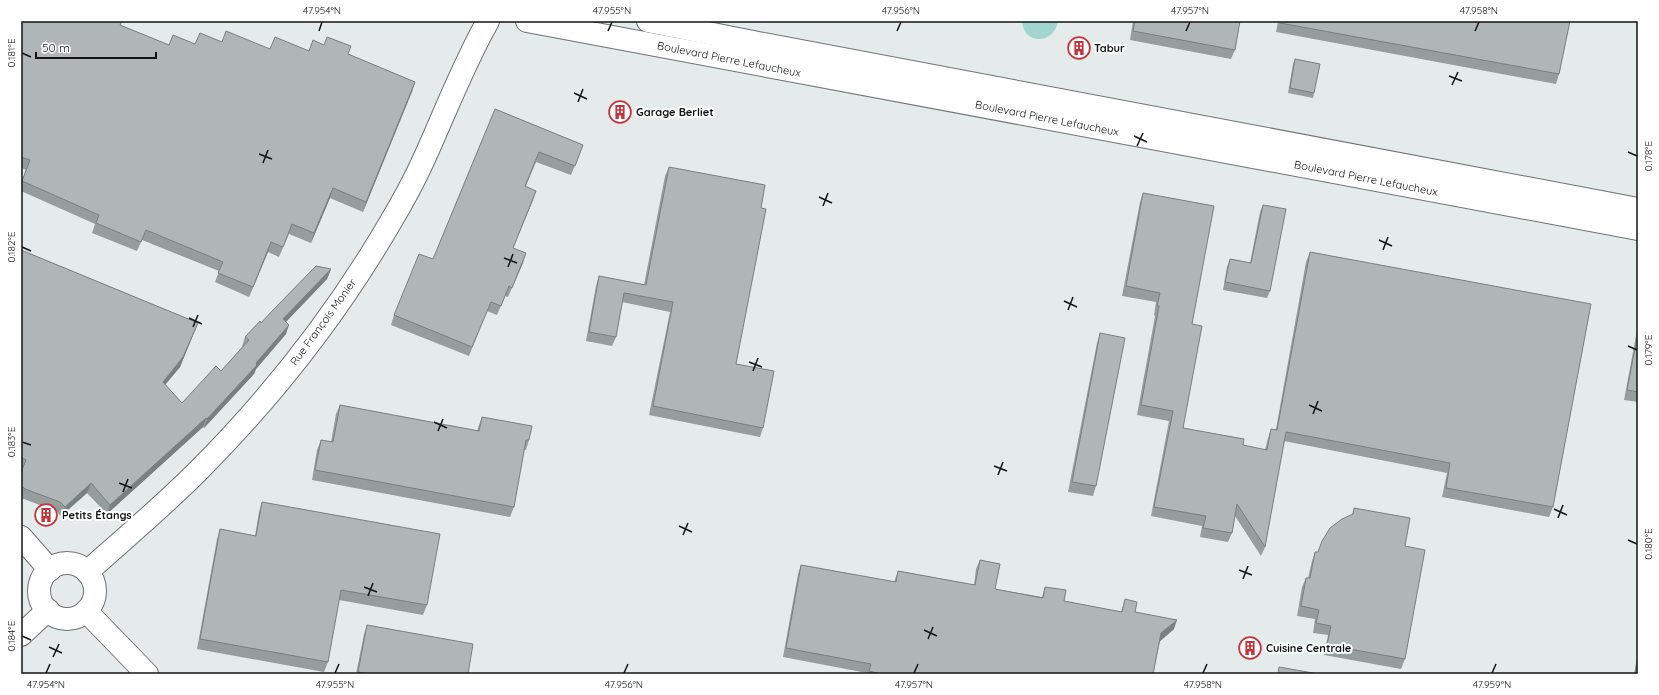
<svg xmlns="http://www.w3.org/2000/svg" width="1659" height="695" font-family="Quicksand,sans-serif">
	<style>
		.water { fill: #a1d5cf }
		.lines { fill: none; stroke-linecap: round; stroke-linejoin: round }
		.minor-casing { stroke: #6d7372; stroke-width: 24 }
		.major-casing { stroke: #6d7372; stroke-width: 24 }
		.minor { stroke: #fff; stroke-width: 22 }
		.major { stroke: #fff; stroke-width: 22 }
		.wall { fill: #969d9c }
		.shaded-wall { fill: #7a7f7f }
		.building { fill: #afb6b5; stroke: #7a7f7f }
		.ticks { fill: none; stroke: #121514; stroke-width: 1.5 }
		.labels { text-anchor: middle; stroke-width: 4; stroke-linejoin: round; paint-order: stroke }
		.poi-label { font-size: 11px; font-weight: bold; fill: #121514; stroke: #fff; text-anchor: start }
		.street-label { font-size: 11px; fill: #121514; stroke: #fff }
		.neatline { fill: none; stroke: #121514; stroke-width: 1.5 }
		.ticks-label { font-size: 10px; text-anchor: middle; fill: #121514 }
	</style>
	<rect width="100%" height="100%" fill="#e4ebea"/>
	<path class="water" d="M1022,21h36c-4,24 -35,24 -36,0z"/>
	<g class="lines">
		<g class="minor-casing">
			<g id="minor">
				<path d="M21,537l29,33"/>
				<circle cx="67" cy="591" r="28"/>
				<path d="M87,572c37,-33 75,-65 110,-100 74,-74 140,-158 193,-249 12,-20 24,-42 34,-64 21,-46 39,-94 64,-138"/>
				<path d="M86,611l61,63"/>
				<path d="M21,635l27,-25"/>
			</g>
		</g>
		<g class="major-casing">
			<g id="major">
				<path d="M527,21l1111,208"/>
				<path d="M648,21l110,22 880,166"/>
			</g>
		</g>
		<use href="#minor" class="minor"/>
		<use href="#major" class="major"/>
	</g>
	<g class="wall">
		<path d="M21,21l99,4 49,20 53,-3 48,7 39,2 39,3 67,28 -52,130 -33,-14 -19,45 -22,-9 -10,23 -11,-5 -19,45 -34,-15 4,-11 -77,-31 -5,11 -45,-18 3,-9 -74,-33v-7l5,-14 -5,-2z"/>
		<path d="M1133,21h107l-5,29 -4,9 -101,-19z"/>
		<path d="M1278,21h292l-11,53 -3,10 -280,-52z"/>
		<path d="M1295,59l19,34 -1,5 -25,-5 5,-29z"/>
		<path d="M495,109l88,36 -12,30 -35,-13 -10,24 7,14 -20,48 10,15 -15,34 -3,-1 -8,19 -10,-4 -18,45 -78,-31 3,-10 39,-56z"/>
		<path d="M669,167l67,197 27,64 -3,9 -111,-22 21,-103 -48,-10 -6,35 -4,9 -26,-5 10,-55 3,-10 45,9 21,-109z"/>
		<path d="M1143,193l49,131 -9,104 60,17 22,5 3,-12 3,-9h5l30,-167 4,-10 243,255 -4,10 -107,-20 5,-24 -163,-32 -19,106 -4,9 -26,-40 -3,17 -4,9 -28,-5 2,-11 -51,-10 18,-95 -32,-6 18,-99 -1,-1 2,-13 -34,-6 18,-94z"/>
		<path d="M1263,205l7,86 -3,7 -44,-8 4,-23 3,-8 20,4 10,-51z"/>
		<path d="M21,250l177,73 -18,44 -15,18 17,18 39,-32 21,-24 3,-10 16,-14 70,-54 -4,10 -41,43v12l-30,35 -2,5 -50,54 -1,-1 -96,87 -20,-21 -26,23 -5,-5 -35,-13v-26l1,-3 -1,-1z"/>
		<path d="M1638,325v77l-14,-2z"/>
		<path d="M1100,333l-4,153 -3,10 -25,-4 29,-149z"/>
		<path d="M340,405l137,26 5,-14 47,23 -3,10h-2l-10,57 -4,10 -198,-37 5,-30 4,-10 10,2 5,-28z"/>
		<path d="M262,502l165,103 -4,10 -84,-15 -11,62 -4,10 -127,-23 20,-110 3,-10 35,7 4,-24z"/>
		<path d="M1354,508l51,38v113l-4,10 -77,-14 4,-20 -15,-2 2,-14 -18,-3 5,-29 4,-9h2l4,-17 3,-9h3l34,-37z"/>
		<path d="M980,560l15,29 47,8 3,-10 19,14 57,11 4,-13 10,13 39,17 -14,12 -7,33h-286v-1l-84,-16 15,-83 3,-9 93,17 4,-11 76,14 2,-16z"/>
		<path d="M367,625l101,49h-112l8,-40z"/>
		<path d="M1638,652v22h-4z"/>
	</g>
	<g class="shaded-wall">
		<path d="M415,82l-3,10 -49,120 3,-10z"/>
		<path d="M333,188l-3,10 -19,45 3,-10z"/>
		<path d="M536,191l-3,9 -24,57 4,-9z"/>
		<path d="M271,242l-3,10 -19,45z"/>
		<path d="M526,253l-3,10 -15,34 4,-9z"/>
		<path d="M331,269l-4,10 -47,49 3,-9z"/>
		<path d="M198,323l-18,44 -21,25 4,-10z"/>
		<path d="M289,325l-3,9 -30,35 -2,5 -50,54 3,-9z"/>
		<path d="M206,418l-3,9 -96,87 3,-9z"/>
		<path d="M91,483l-4,10 -26,23 4,-9z"/>
		<path d="M1177,620l-3,9 -16,14 3,-10z"/>
	</g>
	<g class="building">
		<path d="M21,21h101l-2,4 49,20 4,-10 22,9 5,-11 22,9 4,-11 44,18 5,-12 34,14 4,-11 11,5 3,-8 24,9 -3,8 67,28 -49,120 -33,-14 -19,45 -22,-9 -9,23 -12,-5 -18,45 -35,-14 5,-11 -77,-32 -5,12 -45,-19 3,-8 -77,-34 8,-21 -9,-3z"/>
		<path d="M1135,21h105l-5,29 -102,-19z"/>
		<path d="M1280,21h290l-11,53 -279,-51z"/>
		<path d="M1295,59l25,5 -6,29 -24,-5z"/>
		<path d="M495,109l88,36 -8,21 -36,-14 -14,34 11,5 -23,57 13,5 -14,35 -3,-2 -8,20 -10,-4 -19,45 -78,-32 25,-61 14,5z"/>
		<path d="M669,167l96,18 -4,23 5,1 -30,155 38,7 -11,57 -110,-22 20,-104 -49,-9 -8,44 -27,-5 10,-56 47,9z"/>
		<path d="M1143,193l71,13 -22,118 10,2 -19,102 61,11 -1,6 24,5 4,-21 6,1 33,-178 281,52 -38,203 -107,-19 4,-25 -164,-31 -21,115 -28,-43 -5,29 -29,-5 3,-12 -52,-9 19,-96 -32,-6 18,-99h-2l3,-13 -34,-7z"/>
		<path d="M1263,205l23,4 -16,82 -45,-9 5,-23 21,4z"/>
		<path d="M21,250l177,73 -15,34 -20,25 19,21 34,-37 5,5 28,-31 -4,-3 15,-16 1,2 12,-13 43,-44 15,3 -48,50 6,6 -33,38 1,2 -50,54 -1,-1 -96,87 -19,-22 -26,24 -5,-5 -35,-13 -4,-4v-13l5,-12 -5,-3z"/>
		<path d="M1100,333l25,5 -29,148 -24,-4z"/>
		<path d="M1638,333v59l-11,-2z"/>
		<path d="M340,405l139,26 3,-14 50,9 -3,14h-3l-12,67 -199,-37 6,-30 12,2z"/>
		<path d="M262,502l178,32 -13,71 -86,-15 -13,72 -128,-23 20,-110 36,7z"/>
		<path d="M1354,508l56,10 -5,28 20,4 -20,109 -78,-14 4,-19 -15,-3 3,-13 -18,-4 5,-28h4l5,-26h3l4,-11 8,-13 12,-9 11,-5z"/>
		<path d="M980,560l20,4 -5,25 48,9 2,-11 21,3 -2,11 58,11 3,-13 12,3 -2,10 42,8 -16,13 -8,41h-276v-1l-8,-2 2,-7 -85,-16 15,-83 95,17 2,-11 77,14z"/>
		<path d="M367,625l106,19 -5,30h-98l-12,-2z"/>
		<path d="M1638,661v13h-3z"/>
		<path d="M1279,667l40,7h-41z"/>
	</g>
	<path class="ticks" d="M319,31l3,-9M608,31l4,-9M897,31l4,-9M1186,31l4,-9M1475,31l4,-9M22,53l9,4M1449,76l13,5M1452,85l6,-13M574,93l13,6M578,102l5,-13M1134,136l13,6M1137,146l6,-13M1628,152l9,4M259,154l13,5M263,163l5,-13M819,197l13,6M823,206l5,-13M1379,240l13,6M22,247l9,4M1383,250l5,-13M504,258l13,5M508,267l5,-13M1064,301l13,6M1068,310l5,-13M189,318l13,6M193,327l5,-12M1628,346l9,4M749,362l13,5M753,371l5,-13M1309,405l13,6M1313,414l5,-13M434,422l13,6M438,431l5,-12M22,442l9,3M994,466l13,5M998,475l5,-13M119,483l13,5M123,492l5,-13M1554,509l13,6M1558,518l5,-13M679,526l13,6M683,535l5,-12M1628,540l9,4M1239,570l13,5M1243,579l5,-13M364,587l13,5M368,596l5,-13M924,630l13,6M22,636l9,4M928,639l5,-12M49,647l13,6M53,657l6,-13M46,673l4,-9M335,673l4,-9M624,673l4,-9M914,673l4,-9M1203,673l4,-9M1492,673l4,-9"/>
	<defs>
		<g id="building-ring" transform="scale(1.15)"><circle r="9.5" fill="#fff" stroke="#c3343a" stroke-width="1.5"/><path d="M-4-6H4V6H1V3H-1V6H-4ZM-2.5-4.3h1.7v1.8h-1.7ZM.8-4.3h1.7v1.8H.8ZM-2.5-1h1.7V.8h-1.7ZM.8-1h1.7V.8H.8Z" fill="#c3343a"/></g>
	</defs>
	<g fill-rule="evenodd">
		<use href="#building-ring" x="1079" y="48"/>
		<use href="#building-ring" x="620" y="112"/>
		<use href="#building-ring" x="46" y="515"/>
		<use href="#building-ring" x="1250" y="648"/>
	</g>
	<g class="labels">
		<g class="poi-label">
			<text x="1094" y="52">Tabur</text>
			<text x="636" y="116">Garage Berliet</text>
			<text x="62" y="519">Petits Étangs</text>
			<text x="1266" y="652">Cuisine Centrale</text>
		</g>
		<g class="street-label">
			<text transform="translate(729 59) rotate(11)" y="4">Boulevard Pierre Lefaucheux</text>
			<text transform="translate(1047 118) rotate(11)" y="4">Boulevard Pierre Lefaucheux</text>
			<text transform="translate(1366 178) rotate(11)" y="4">Boulevard Pierre Lefaucheux</text>
			<text transform="translate(323 322) rotate(-54)" y="4">Rue François Monier</text>
		</g>
	</g>
	<rect width="1659" height="695" fill="none" stroke="#ffffff" stroke-width="44"/>
	<path d="M36 52v6h120v-6" fill="none" stroke="#121514" stroke-width="2"/>
	<text x="42" y="52" font-size="12" fill="#121514" stroke="#ffffff" stroke-width="3" paint-order="stroke">50 m</text>
	<rect x="22" y="22" width="1615" height="651" class="neatline"/>
	<g class="ticks-label">
		<text x="322" y="14">47.954°N</text>
		<text x="612" y="14">47.955°N</text>
		<text x="901" y="14">47.956°N</text>
		<text x="1190" y="14">47.957°N</text>
		<text x="1479" y="14">47.958°N</text>
		<text transform="translate(11 53) rotate(-90)" y="4">0.181°E</text>
		<text transform="translate(1648 156) rotate(-90)" y="4">0.178°E</text>
		<text transform="translate(11 247) rotate(-90)" y="4">0.182°E</text>
		<text transform="translate(1648 350) rotate(-90)" y="4">0.179°E</text>
		<text transform="translate(11 442) rotate(-90)" y="4">0.183°E</text>
		<text transform="translate(1648 544) rotate(-90)" y="4">0.180°E</text>
		<text transform="translate(11 636) rotate(-90)" y="4">0.184°E</text>
		<text x="46" y="688">47.954°N</text>
		<text x="335" y="688">47.955°N</text>
		<text x="624" y="688">47.956°N</text>
		<text x="914" y="688">47.957°N</text>
		<text x="1203" y="688">47.958°N</text>
		<text x="1492" y="688">47.959°N</text>
	</g>
</svg>
